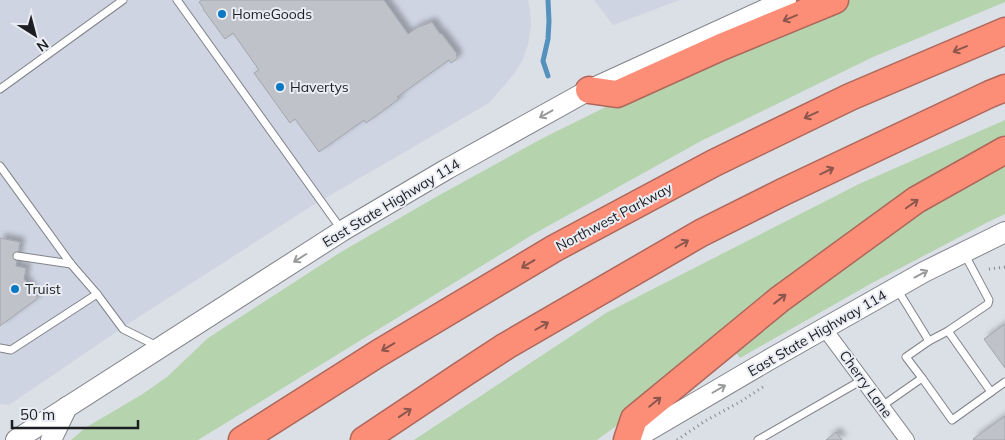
<svg xmlns="http://www.w3.org/2000/svg" width="1005" height="440" font-family="Mulish,sans-serif">
	<style>
		.built { fill: #ced4e2 }
		.green { fill: #b5d4ad }
		.lines { fill: none; stroke-linecap: round; stroke-linejoin: round }
		.stream { stroke: #5492bd; stroke-width: 5 }
		.building { fill: #bfc2c9; stroke: #a3a6ad; filter: url(#shadow) }
		.lane-casing { stroke: #808389; stroke-width: 9 }
		.street-casing { stroke: #808389; stroke-width: 16 }
		.secondary-casing { stroke: #808389; stroke-width: 22 }
		.highway-casing { stroke: #ae675a; stroke-width: 29 }
		.path { stroke: #83868b; stroke-width: 3; stroke-dasharray: 1 4; stroke-linecap: butt }
		.lane { stroke: #fff; stroke-width: 7 }
		.street { stroke: #fff; stroke-width: 14 }
		.secondary { stroke: #fff; stroke-width: 20 }
		.highway { stroke: #fc8e78; stroke-width: 26 }
		.oneway { stroke: #8c564c }
		.oneway2 { stroke: #999a9b }
		.poi-dot { fill: #0a78c2; stroke: #e9ecf3; stroke-width: 2 }
		.labels { text-anchor: middle; stroke-width: 4; stroke-linejoin: round; paint-order: stroke }
		.poi-label { font-size: 14px; fill: #1d1e21; stroke: #e9ecf3; text-anchor: start }
		.street-label { font-size: 14px; fill: #1d1e21; stroke: #e9ecf3 }
	</style>
	<defs>
		<filter id="shadow"><feDropShadow dx="4.5" dy="-4.5" stdDeviation="2.5" flood-color="#0004"/></filter>
	</defs>
	<rect width="100%" height="100%" fill="#dbdfe6"/>
	<g class="built">
		<path d="M0,0h528l2,10 1,16 -3,19 -5,14 -9,15 -25,29 -179,104 -182,117 -119,81 -9,-1z"/>
		<path d="M594,0h86l-67,25z"/>
	</g>
	<g class="green">
		<path d="M849,0h156v2l-132,55 -172,84 -169,94 -334,205h-127l14,-12 56,-33 26,-18 41,-39 133,-86 95,-55 107,-59 93,-46 100,-45z"/>
		<path d="M1005,120v21l-408,299h-183l192,-127 253,-129z"/>
		<path d="M1005,160v54l-17,8 -116,61 -132,75 -6,-8 52,-42 130,-92 53,-35z"/>
	</g>
	<g class="lines">
		<path class="stream" d="M548,76l-5,-15 5,-22 1,-18 -1,-21"/>
	</g>
	<g class="building">
		<path d="M202,0h182l24,34 10,-7 14,-5 8,12 1,-1 16,21 -1,1 2,3 -7,5 -2,-3 -52,37 2,2 -33,24 -2,-3 -45,32 -24,-33 -5,4 -36,-50 5,-3 -26,-37 -8,6 -22,-30h1l-5,-7z"/>
		<path d="M0,238l20,4 -4,24 10,2 -2,11 14,19 -38,28z"/>
		<path d="M1005,324v44l-21,-29z"/>
		<path d="M1005,416v24h-31l-1,-1z"/>
		<path d="M836,432l6,8h-16z"/>
	</g>
	<g class="lines">
		<g class="lane-casing">
			<g id="lane">
				<path d="M177,0l164,229"/>
				<path d="M0,89l123,-89"/>
				<path d="M0,166l71,98 26,30 26,35 34,17"/>
				<path d="M17,256l54,8"/>
				<path d="M897,289l32,52 19,-10"/>
				<path d="M0,348l11,2 86,-56"/>
				<path d="M922,378l-16,-21 23,-16"/>
				<path d="M991,392l14,-10"/>
				<path d="M882,406l40,-28 30,42 39,-28 -43,-61 40,-27 1,-4 -25,-47"/>
				<path d="M758,440l104,-60"/>
			</g>
		</g>
		<g class="street-casing">
			<path id="street" d="M824,328l83,112"/>
		</g>
		<g class="secondary-casing">
			<g id="secondary">
				<path d="M16,440l326,-209 105,-62 142,-79 197,-90"/>
				<path d="M51,440l16,-33"/>
				<path d="M632,440l140,-82 152,-86 81,-40"/>
			</g>
		</g>
		<g class="highway-casing">
			<g id="highway">
				<path d="M589,90l28,4 104,-47 114,-47"/>
				<path d="M242,440l137,-87 176,-105 159,-85 136,-66 155,-66"/>
				<path d="M364,440l99,-66 43,-28 195,-113 82,-41 207,-98 15,-6"/>
				<path d="M627,440l7,-21 146,-120 136,-99 89,-50"/>
			</g>
		</g>
		<g class="path">
			<path d="M989,269l16,-2"/>
			<path d="M677,440l28,-19 35,-19 26,-17"/>
		</g>
		<use href="#lane" class="lane"/>
		<use href="#street" class="street"/>
		<use href="#secondary" class="secondary"/>
		<use href="#highway" class="highway"/>
	</g>
	<defs><path id="oneway-shaft" d="M-6 0H5M1.5-3L5.5 0L1.5 3" fill="none" stroke-width="1.6" stroke-linecap="round" stroke-linejoin="round" transform="scale(1.25)"/></defs>
	<g class="oneway">
		<use href="#oneway-shaft" transform="translate(790 18) rotate(157)"/>
		<use href="#oneway-shaft" transform="translate(960 49) rotate(157)"/>
		<use href="#oneway-shaft" transform="translate(811 115) rotate(155)"/>
		<use href="#oneway-shaft" transform="translate(827 171) rotate(-26)"/>
		<use href="#oneway-shaft" transform="translate(912 204) rotate(-35)"/>
		<use href="#oneway-shaft" transform="translate(682 244) rotate(-30)"/>
		<use href="#oneway-shaft" transform="translate(528 264) rotate(149)"/>
		<use href="#oneway-shaft" transform="translate(780 299) rotate(-38)"/>
		<use href="#oneway-shaft" transform="translate(542 326) rotate(-30)"/>
		<use href="#oneway-shaft" transform="translate(388 347) rotate(149)"/>
		<use href="#oneway-shaft" transform="translate(655 402) rotate(-39)"/>
		<use href="#oneway-shaft" transform="translate(405 413) rotate(-34)"/>
	</g>
	<g class="oneway2">
		<use href="#oneway-shaft" transform="translate(546 114) rotate(151)"/>
		<use href="#oneway-shaft" transform="translate(300 258) rotate(148)"/>
		<use href="#oneway-shaft" transform="translate(921 274) rotate(-28)"/>
		<use href="#oneway-shaft" transform="translate(719 389) rotate(-30)"/>
	</g>
	<g class="poi-dot">
		<circle cx="222" cy="14" r="5"/>
		<circle cx="280" cy="87" r="5"/>
		<circle cx="15" cy="289" r="5"/>
	</g>
	<g class="labels">
		<g class="poi-label">
			<text x="232" y="19">HomeGoods</text>
			<text x="290" y="92">Havertys</text>
			<text x="25" y="294">Truist</text>
		</g>
		<g class="street-label">
			<text transform="translate(391 203) rotate(-31)" y="5">East State Highway 114</text>
			<text transform="translate(614 217) rotate(-28)" y="5">Northwest Parkway</text>
			<text transform="translate(817 333) rotate(-30)" y="5">East State Highway 114</text>
			<text transform="translate(866 384) rotate(54)" y="5">Cherry Lane</text>
		</g>
	</g>
	<g transform="translate(35 35) rotate(144)" stroke="#e9ecf3" stroke-width="4" paint-order="stroke">
	<path d="M0-4L9 19L0 12L-9 19Z" fill="#1d1e21"/>
	<text y="-8" font-size="14" font-weight="bold" text-anchor="middle" fill="#1d1e21">N</text>
	</g>
	<path d="M12 420v8h126v-8" fill="none" stroke="#1d1e21" stroke-width="2.5"/>
	<text x="20" y="420" font-size="15" fill="#1d1e21" stroke="#e9ecf3" stroke-width="4" paint-order="stroke">50 m</text>
</svg>
